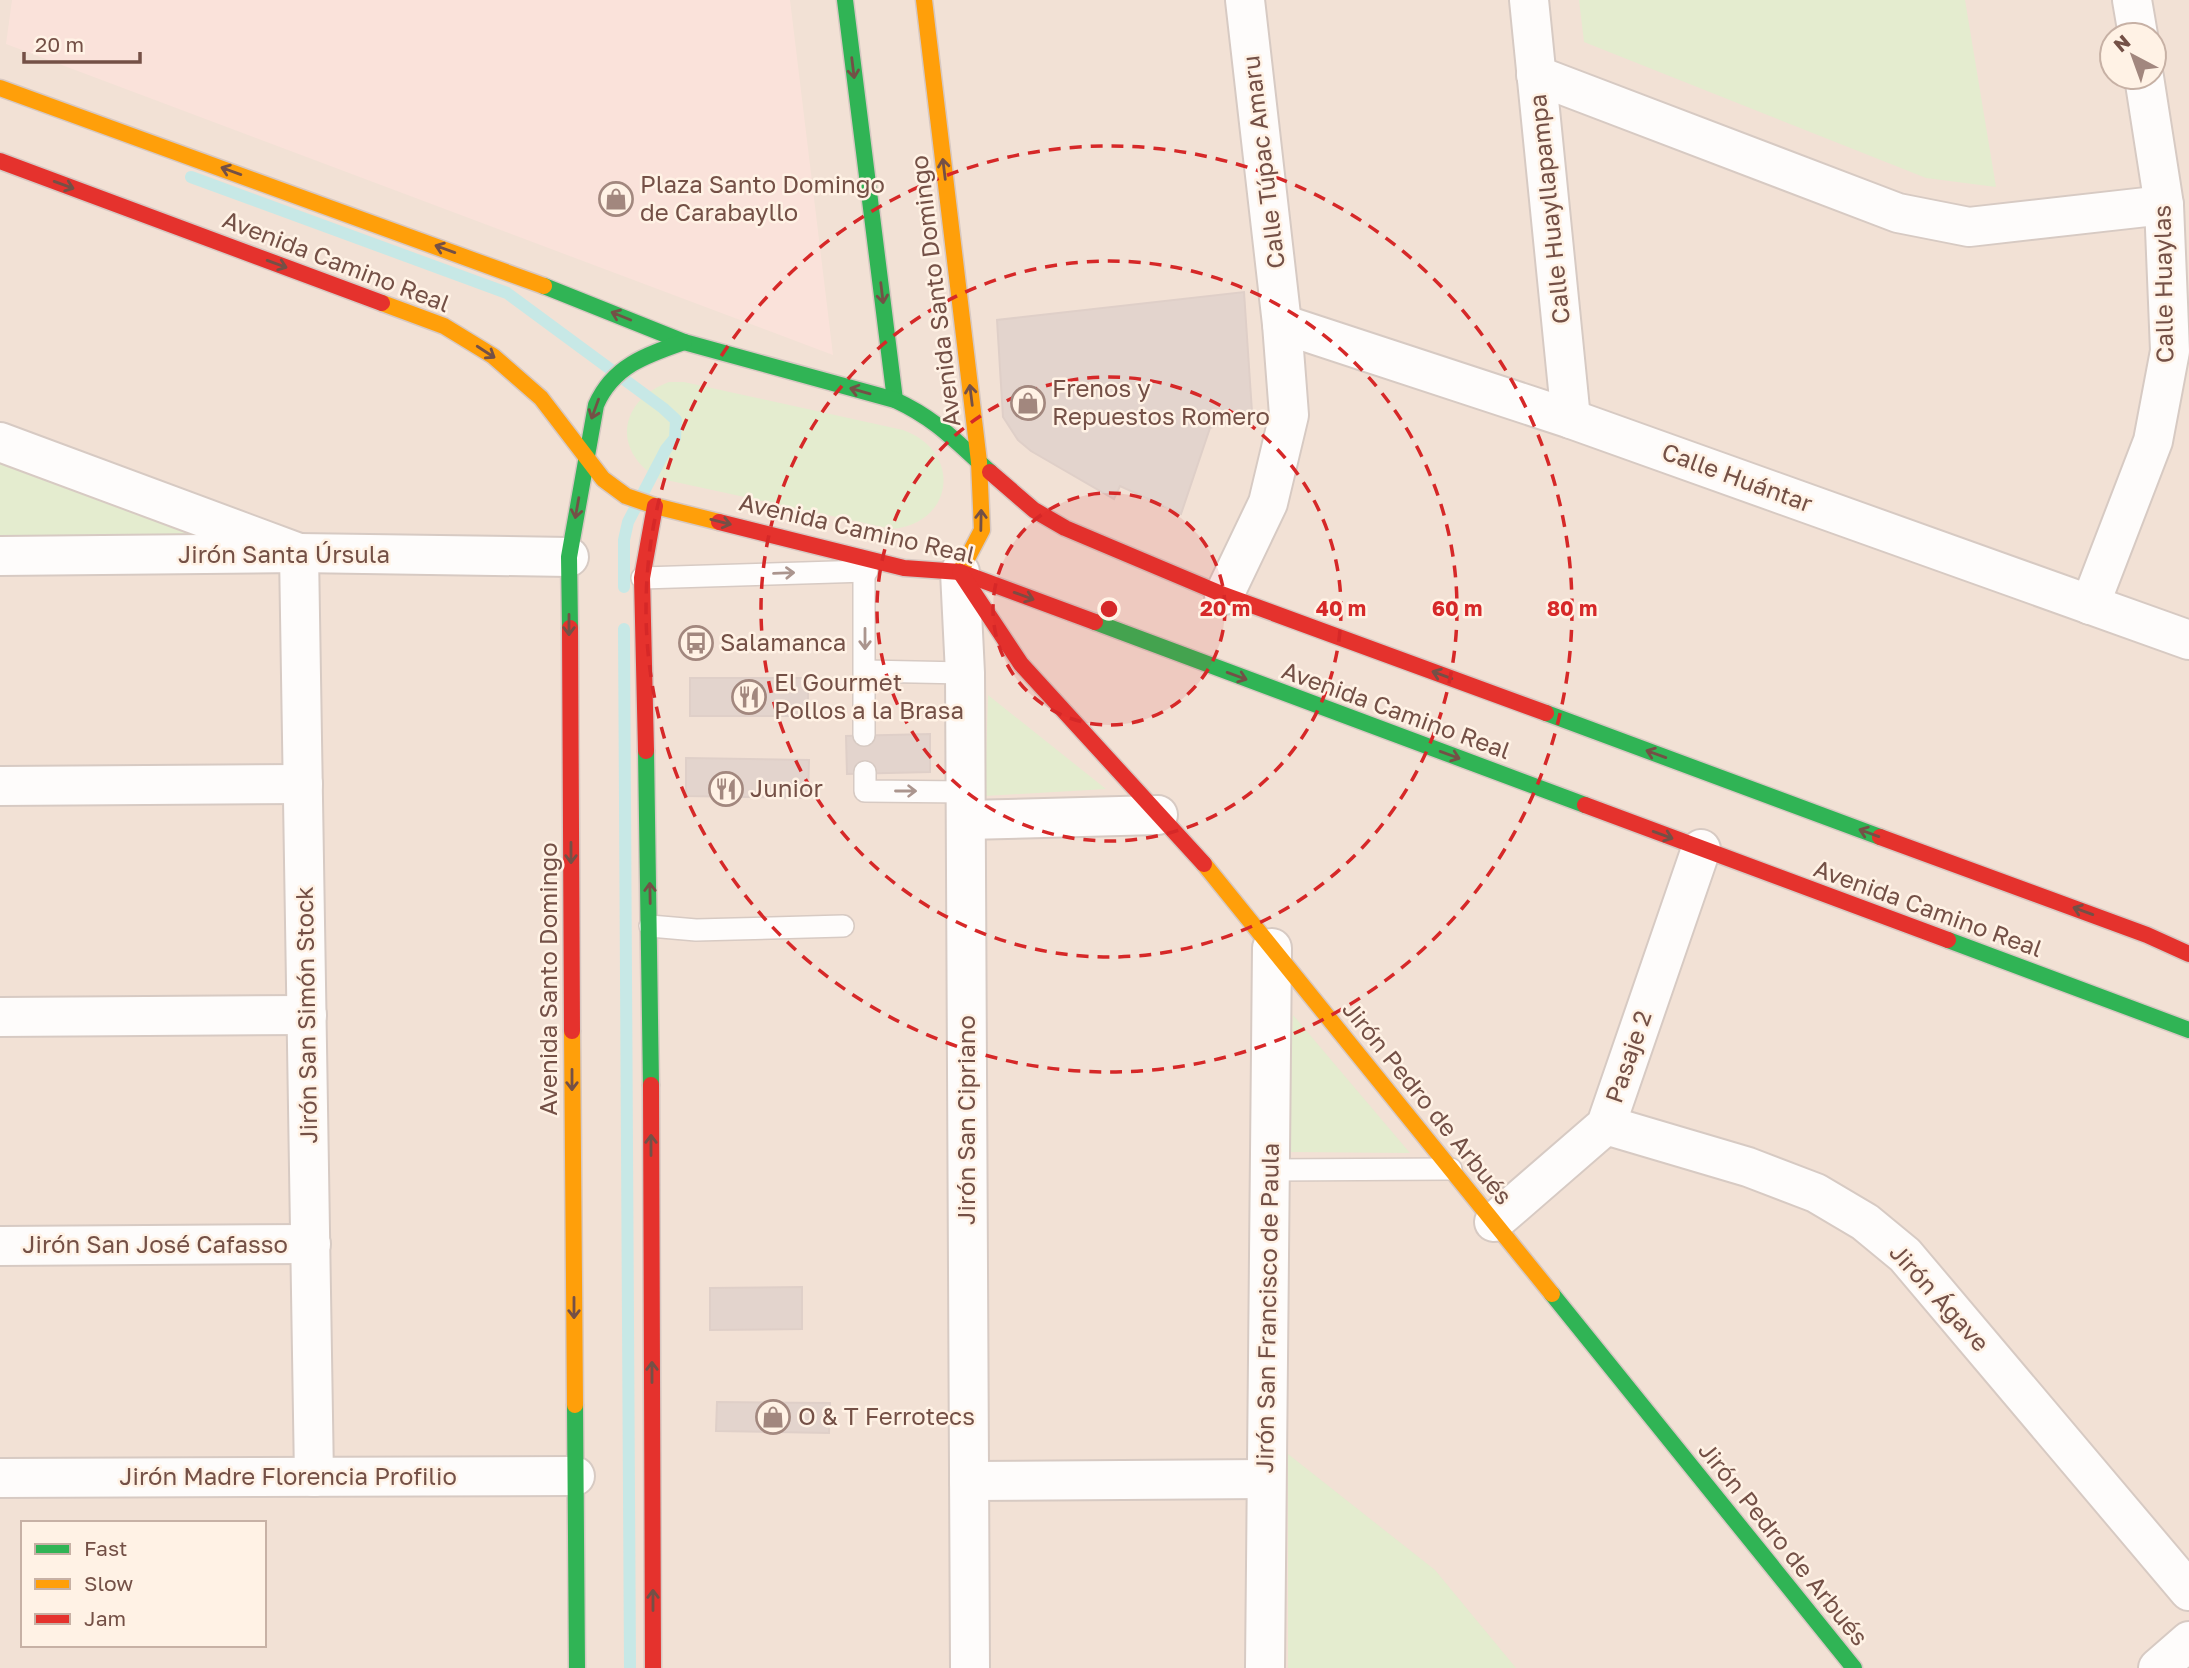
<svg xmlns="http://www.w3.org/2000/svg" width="2189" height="1668" font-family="'Golos Text',sans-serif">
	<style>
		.residential { fill: #f2e1d5; fill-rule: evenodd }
		.commercial { fill: #fae2da }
		.green { fill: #e4eccf }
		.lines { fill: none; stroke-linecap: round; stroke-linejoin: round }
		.stream { stroke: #c7e8e6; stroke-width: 12 }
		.building { fill: #e3d4cd; stroke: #dfcfc8; stroke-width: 2 }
		.lane-casing { stroke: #d7cac3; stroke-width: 24 }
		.street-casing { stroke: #d7cac3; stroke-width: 42 }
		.fast-casing { stroke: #d7c8c2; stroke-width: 19 }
		.slow-casing { stroke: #d7c8c2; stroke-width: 19 }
		.jam-casing { stroke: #d7c8c2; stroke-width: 19 }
		.lane { stroke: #fefcfb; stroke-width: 21 }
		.street { stroke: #fefcfb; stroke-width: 38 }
		.fast { stroke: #30b455; stroke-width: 16 }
		.slow { stroke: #ff9f0a; stroke-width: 16 }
		.jam { stroke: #e5322d; stroke-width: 16 }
		.oneway { stroke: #745046 }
		.oneway2 { stroke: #ab958e }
		.ring { fill: none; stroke: #d62828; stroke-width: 3.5; stroke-dasharray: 12 9 }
		.labels { text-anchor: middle; stroke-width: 5; stroke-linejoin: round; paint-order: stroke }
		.street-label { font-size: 24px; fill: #745046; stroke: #fff2e5 }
		.poi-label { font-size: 24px; fill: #745046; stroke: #fff2e5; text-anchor: start }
		.centre { fill: #d62828; stroke: #fff2e5; stroke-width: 3.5 }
		.ring-label { font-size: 21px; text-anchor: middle; font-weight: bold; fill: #d62828; stroke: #fff2e5; stroke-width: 5; stroke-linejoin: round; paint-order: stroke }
	</style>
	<rect width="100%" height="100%" fill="#f6ede5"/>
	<path class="residential" d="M0,0h2189v1668h-2189zM2112,35h42v42h-42zM23,1523h241v122h-241z"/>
	<path class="commercial" d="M12,0h778l43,355 -827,-311z"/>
	<g class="green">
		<path d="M1579,0h386l31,187 -70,-9 -342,-136z"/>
		<path d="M669,382h15l219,48c59,21 52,93 -11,99l-235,-51c-46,-29 -37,-78 12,-96z"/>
		<path d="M0,463l207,73 -207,8z"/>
		<path d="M988,695l118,94 -121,7z"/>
		<path d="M1293,1015l117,138 -123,-1z"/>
		<path d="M1288,1454l147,116 81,98h-228z"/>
	</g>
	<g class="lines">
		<g class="stream">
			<path d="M191,177l316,116 156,115 13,12 -1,18 -9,11 -38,73 -4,18v47"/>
			<path d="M624,629l6,1039"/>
		</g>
	</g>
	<g class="building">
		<path d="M1244,292l8,120 -42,16 -29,86 -61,-28 -6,13 -83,-48 -13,-11 -15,-23 -6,-97z"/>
		<rect x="690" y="678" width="118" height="38"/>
		<path d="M930,734v38l-83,2 -1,-38z"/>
		<path d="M686,758l123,2 -1,38 -122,-2z"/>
		<path d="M802,1287v42l-92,1v-42z"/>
		<path d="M717,1402l113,1 -1,30 -113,-2z"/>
	</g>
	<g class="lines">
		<g class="lane-casing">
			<g id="lane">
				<path d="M864,571v164"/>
				<path d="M642,578l225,-7"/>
				<path d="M865,671l100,2"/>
				<path d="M865,772v19l101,1"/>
				<path d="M650,926l46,4 147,-4"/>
				<path d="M1269,1170l182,-1"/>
			</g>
		</g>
		<g class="street-casing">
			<g id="street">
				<path d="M1529,0l42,419"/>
				<path d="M2132,0l6,35"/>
				<path d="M1536,75l362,138 71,14 195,-22"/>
				<path d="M1282,324l289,95 618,221"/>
				<path d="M0,442l299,111 15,924"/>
				<path d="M0,556l299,-3 270,4"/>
				<path d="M960,572l5,101 5,995"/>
				<path d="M1224,595l44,-92 21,-88 -7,-91 -37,-324"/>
				<path d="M2090,605l63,-164 17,-90 -6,-146 -20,-128"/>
				<path d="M0,786l303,-2"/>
				<path d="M966,820l192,-5"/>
				<path d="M0,1017l307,-2"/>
				<path d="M1606,1125l142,42 68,26 49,29 40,33 284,336"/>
				<path d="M1494,1222l112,-97 95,-276"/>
				<path d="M0,1246l311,-2"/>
				<path d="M0,1478l575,-2"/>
				<path d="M969,1481l296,-2"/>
				<path d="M1265,1668l7,-720"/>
				<path d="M2158,1668l31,-27"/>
			</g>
		</g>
		<g class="fast-casing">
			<g id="fast">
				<path d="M845,0l50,400"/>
				<path d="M544,286l140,56 211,58c43,20 61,42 95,72"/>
				<path d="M1095,622l490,183"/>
				<path d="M570,628l-1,-71 27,-152c17,-39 50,-50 88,-63"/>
				<path d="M1546,713l334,124"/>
				<path d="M646,751l5,334"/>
				<path d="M1948,940l241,90"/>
				<path d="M1552,1294l302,374"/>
				<path d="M575,1405l2,263"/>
			</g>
		</g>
		<g class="slow-casing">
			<g id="slow">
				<path d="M924,0l55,462 3,68 -22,42"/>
				<path d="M0,88l544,198"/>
				<path d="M382,303l62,23 49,30 48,42 62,81 23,17 29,10 64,16"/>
				<path d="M1204,864l348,430"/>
				<path d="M572,1031l3,374"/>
			</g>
		</g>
		<g class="jam-casing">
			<g id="jam">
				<path d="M0,161l382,142"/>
				<path d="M990,472l44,38 31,18 159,67 322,118"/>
				<path d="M719,522l185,46 56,4 135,50"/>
				<path d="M960,572l61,92 183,200"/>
				<path d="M570,628l2,403"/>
				<path d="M646,751l-4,-173 13,-72"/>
				<path d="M1585,805l363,135"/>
				<path d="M1880,837l267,98 42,19"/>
				<path d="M651,1085l2,583"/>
			</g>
		</g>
		<use href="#lane" class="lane"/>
		<use href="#street" class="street"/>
		<use href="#fast" class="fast"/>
		<use href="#slow" class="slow"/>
		<use href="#jam" class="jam"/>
	</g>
	<defs><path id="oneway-shaft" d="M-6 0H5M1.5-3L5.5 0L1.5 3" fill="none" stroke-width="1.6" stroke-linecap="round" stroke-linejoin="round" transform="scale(1.75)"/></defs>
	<g class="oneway">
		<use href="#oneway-shaft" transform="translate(853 68) rotate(83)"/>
		<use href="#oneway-shaft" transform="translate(944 169) rotate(-97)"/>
		<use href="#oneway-shaft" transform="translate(231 171) rotate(-160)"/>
		<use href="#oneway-shaft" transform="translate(64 185) rotate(20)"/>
		<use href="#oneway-shaft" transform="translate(445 249) rotate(-160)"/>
		<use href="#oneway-shaft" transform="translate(277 264) rotate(20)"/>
		<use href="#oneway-shaft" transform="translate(882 293) rotate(83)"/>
		<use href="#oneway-shaft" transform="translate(621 316) rotate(-158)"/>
		<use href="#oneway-shaft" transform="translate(486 352) rotate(33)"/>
		<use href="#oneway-shaft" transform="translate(860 391) rotate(-164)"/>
		<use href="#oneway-shaft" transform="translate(971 395) rotate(-97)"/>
		<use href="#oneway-shaft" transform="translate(595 409) rotate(110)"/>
		<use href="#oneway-shaft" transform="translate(577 508) rotate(100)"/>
		<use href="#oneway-shaft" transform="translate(981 520) rotate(-89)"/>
		<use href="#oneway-shaft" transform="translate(721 522) rotate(14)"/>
		<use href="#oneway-shaft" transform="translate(1024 596) rotate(20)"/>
		<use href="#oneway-shaft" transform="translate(569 625) rotate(90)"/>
		<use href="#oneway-shaft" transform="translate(1442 675) rotate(-160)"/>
		<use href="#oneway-shaft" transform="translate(1237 676) rotate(20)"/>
		<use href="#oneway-shaft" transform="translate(1656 754) rotate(-160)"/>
		<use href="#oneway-shaft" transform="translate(1450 755) rotate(20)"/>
		<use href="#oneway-shaft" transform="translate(1869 833) rotate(-160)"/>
		<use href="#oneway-shaft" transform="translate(1663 835) rotate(20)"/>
		<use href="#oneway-shaft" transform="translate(571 853) rotate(90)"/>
		<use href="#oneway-shaft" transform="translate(650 893) rotate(-91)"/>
		<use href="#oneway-shaft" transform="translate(2083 911) rotate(-160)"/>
		<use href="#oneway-shaft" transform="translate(572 1080) rotate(90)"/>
		<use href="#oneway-shaft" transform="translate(651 1145) rotate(-90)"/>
		<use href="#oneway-shaft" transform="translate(574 1308) rotate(90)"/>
		<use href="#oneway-shaft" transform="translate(652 1372) rotate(-90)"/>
		<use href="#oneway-shaft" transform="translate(653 1600) rotate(-90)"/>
	</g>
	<g class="oneway2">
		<use href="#oneway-shaft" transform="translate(784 573) rotate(-2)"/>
		<use href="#oneway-shaft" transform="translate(865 639) rotate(90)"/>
		<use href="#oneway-shaft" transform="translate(906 791)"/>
	</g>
	<circle cx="1109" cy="609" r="116" fill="#d62828" fill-opacity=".12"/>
	<g class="ring">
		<circle cx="1109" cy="609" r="116"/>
		<circle cx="1109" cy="609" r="232"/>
		<circle cx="1109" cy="609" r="348"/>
		<circle cx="1109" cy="609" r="463"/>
	</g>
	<defs>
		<g id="shop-ring" transform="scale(1.75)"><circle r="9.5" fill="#fff2e5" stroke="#a2877e" stroke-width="1.5"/><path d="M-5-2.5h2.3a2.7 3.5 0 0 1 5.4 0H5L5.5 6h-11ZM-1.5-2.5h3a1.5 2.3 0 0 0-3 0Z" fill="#a2877e"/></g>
		<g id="bus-ring" transform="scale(1.75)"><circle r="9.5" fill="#fff2e5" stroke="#a2877e" stroke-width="1.5"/><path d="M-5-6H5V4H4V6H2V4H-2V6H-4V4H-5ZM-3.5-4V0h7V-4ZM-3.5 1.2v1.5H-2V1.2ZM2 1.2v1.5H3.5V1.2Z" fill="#a2877e"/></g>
		<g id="restaurant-ring" transform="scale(1.75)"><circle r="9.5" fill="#fff2e5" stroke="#a2877e" stroke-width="1.5"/><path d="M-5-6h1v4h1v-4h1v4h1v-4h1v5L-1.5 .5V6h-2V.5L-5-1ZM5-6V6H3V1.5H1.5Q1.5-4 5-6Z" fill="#a2877e"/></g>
	</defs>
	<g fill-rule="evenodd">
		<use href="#shop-ring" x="616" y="199"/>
		<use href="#shop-ring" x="1028" y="403"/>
		<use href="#bus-ring" x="696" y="643"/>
		<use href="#restaurant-ring" x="749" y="697"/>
		<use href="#restaurant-ring" x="726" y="789"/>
		<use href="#shop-ring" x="773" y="1417"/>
	</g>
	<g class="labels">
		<g class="street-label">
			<text transform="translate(1264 162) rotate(-97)" y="8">Calle Túpac Amaru</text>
			<text transform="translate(1550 209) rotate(-96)" y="8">Calle Huayllapampa</text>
			<text transform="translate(336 262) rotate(21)" y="8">Avenida Camino Real</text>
			<text transform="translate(2164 284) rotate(-91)" y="8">Calle Huaylas</text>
			<text transform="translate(936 291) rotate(-97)" y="8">Avenida Santo Domingo</text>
			<text transform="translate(1737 478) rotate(20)" y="8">Calle Huántar</text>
			<text transform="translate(857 529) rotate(13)" y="8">Avenida Camino Real</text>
			<text x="284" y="563">Jirón Santa Úrsula</text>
			<text transform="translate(1396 711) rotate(20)" y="8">Avenida Camino Real</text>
			<text transform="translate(1928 909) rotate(20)" y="8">Avenida Camino Real</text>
			<text transform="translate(549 979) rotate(-90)" y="8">Avenida Santo Domingo</text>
			<text transform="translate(307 1015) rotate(-91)" y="8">Jirón San Simón Stock</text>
			<text transform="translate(1629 1057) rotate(-71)" y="8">Pasaje 2</text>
			<text transform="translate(1427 1103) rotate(51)" y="8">Jirón Pedro de Arbués</text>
			<text transform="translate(967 1120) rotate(-90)" y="8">Jirón San Cipriano</text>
			<text x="155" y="1253">Jirón San José Cafasso</text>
			<text transform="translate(1939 1298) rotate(48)" y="8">Jirón Ágave</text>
			<text transform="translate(1268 1308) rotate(-89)" y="8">Jirón San Francisco de Paula</text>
			<text x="288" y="1485">Jirón Madre Florencia Profilio</text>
			<text transform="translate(1783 1544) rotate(51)" y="8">Jirón Pedro de Arbués</text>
		</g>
		<g class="poi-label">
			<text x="640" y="193">Plaza Santo Domingo<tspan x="640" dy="28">de Carabayllo</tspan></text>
			<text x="1052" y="397">Frenos y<tspan x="1052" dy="28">Repuestos Romero</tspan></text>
			<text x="720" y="651">Salamanca</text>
			<text x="774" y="691">El Gourmet<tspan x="774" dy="28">Pollos a la Brasa</tspan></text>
			<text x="750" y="797">Junior</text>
			<text x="798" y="1425">O &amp; T Ferrotecs</text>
		</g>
	</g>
	<circle cx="1109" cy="609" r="10" class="centre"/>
	<g class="ring-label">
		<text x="1225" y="616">20 m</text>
		<text x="1341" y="616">40 m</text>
		<text x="1457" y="616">60 m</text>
		<text x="1572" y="616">80 m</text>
	</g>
	<rect x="21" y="1521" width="245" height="126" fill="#fff2e5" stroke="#c7b1a5" stroke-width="2"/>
	<rect x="35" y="1544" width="35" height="10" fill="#30b455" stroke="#c7b1a5" stroke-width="2"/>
	<text x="84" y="1556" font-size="21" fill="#745046">Fast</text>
	<rect x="35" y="1579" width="35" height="10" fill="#ff9f0a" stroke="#c7b1a5" stroke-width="2"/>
	<text x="84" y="1591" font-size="21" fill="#745046">Slow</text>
	<rect x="35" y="1614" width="35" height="10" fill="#e5322d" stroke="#c7b1a5" stroke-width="2"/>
	<text x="84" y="1626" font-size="21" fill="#745046">Jam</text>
	<g transform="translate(2133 56) rotate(319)"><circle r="33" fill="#fff2e5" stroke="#c7b1a5" stroke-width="2"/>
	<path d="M0-5L12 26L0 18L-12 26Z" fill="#a2877e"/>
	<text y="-10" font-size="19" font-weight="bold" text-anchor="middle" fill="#745046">N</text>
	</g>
	<path d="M24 52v10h116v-10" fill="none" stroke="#745046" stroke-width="3.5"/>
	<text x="35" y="52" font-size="21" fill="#745046" stroke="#fff2e5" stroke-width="5" paint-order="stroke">20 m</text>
</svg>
